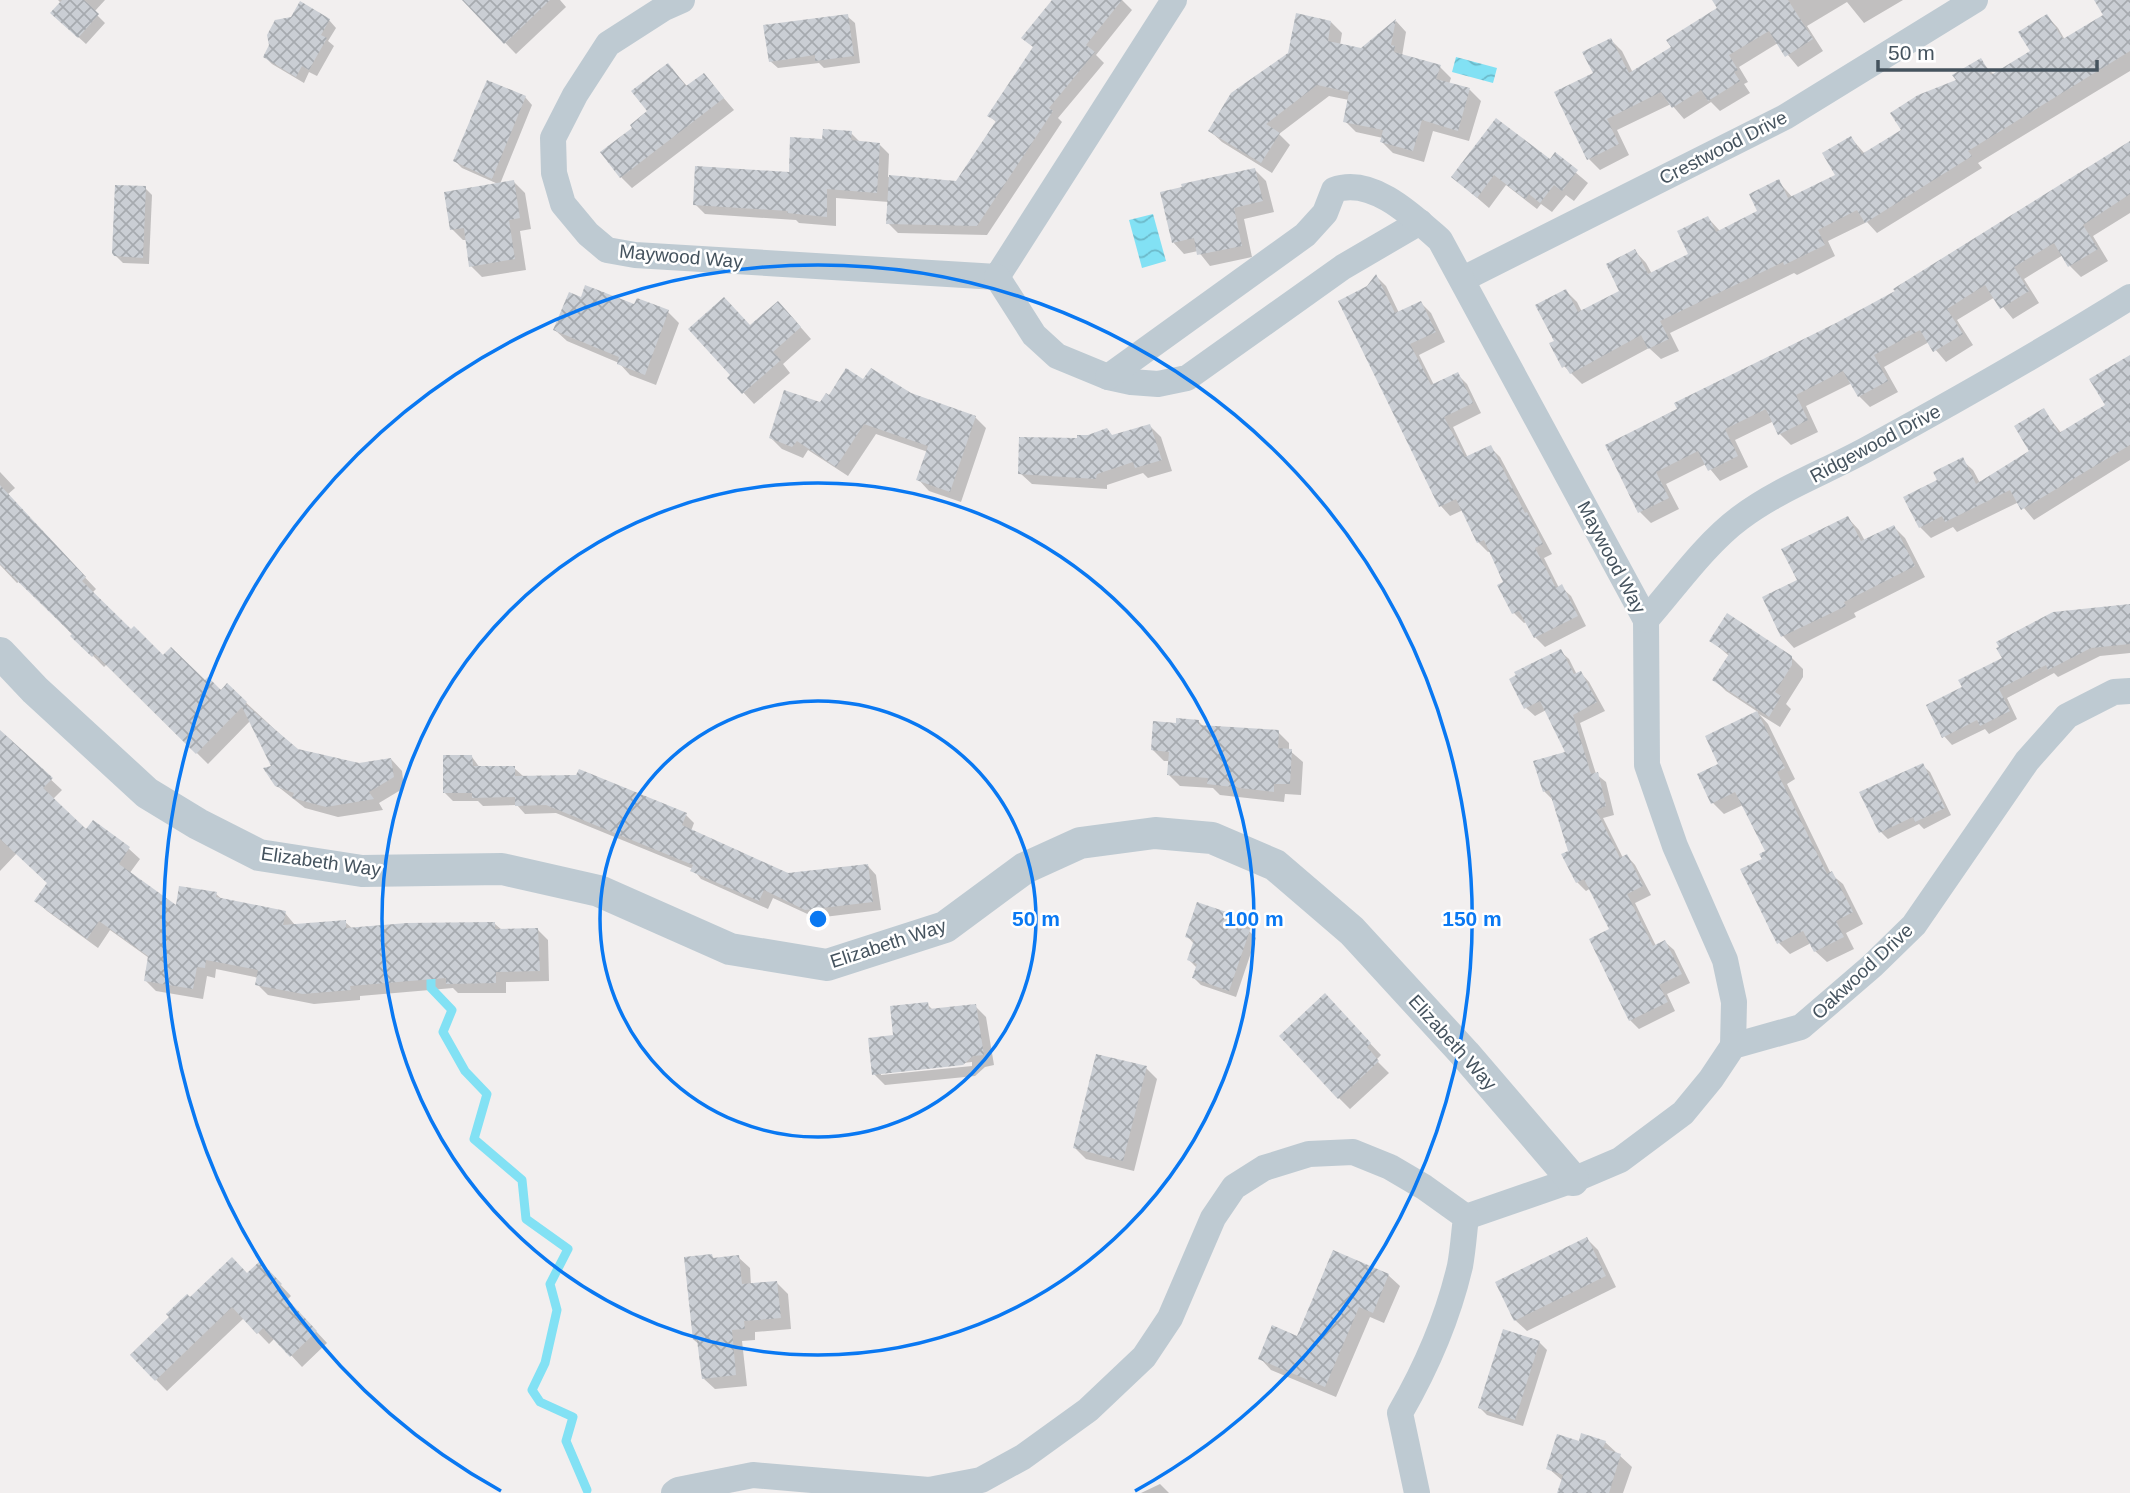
<svg xmlns="http://www.w3.org/2000/svg" width="2130" height="1493" font-family="Helvetica,sans-serif">
	<style>
		.water { fill: url(#water-waves) }
		.shadow { fill: #0003; fill-rule: evenodd }
		.lines { fill: none; stroke-linecap: round; stroke-linejoin: round }
		.stream { stroke: #82e1f4; stroke-width: 9 }
		.building { fill: url(#building-cross-hatch) }
		.minor { stroke: #becad2; stroke-width: 26 }
		.tertiary { stroke: #becad2; stroke-width: 32 }
		.ring { fill: none; stroke: #0978f2; stroke-width: 3.5 }
		.labels { text-anchor: middle; stroke-width: 5; stroke-linejoin: round; paint-order: stroke }
		.street-label { font-size: 19px; fill: #45535e; stroke: #fff }
		.centre { fill: #0978f2; stroke: #fff; stroke-width: 3.5 }
		.ring-label { font-size: 21px; text-anchor: middle; font-weight: bold; fill: #0978f2; stroke: #fff; stroke-width: 5; stroke-linejoin: round; paint-order: stroke }
	</style>
	<defs>
		<pattern id="water-waves" width="16" height="10" patternUnits="userSpaceOnUse" patternTransform="scale(1.75)"><rect width="16" height="10" fill="#82e1f4"/><path d="M0 5q4-4 8 0t8 0" fill="none" stroke="#6cb9c9"/></pattern>
		<pattern id="building-cross-hatch" width="8" height="8" patternUnits="userSpaceOnUse" patternTransform="scale(1.75)"><rect width="8" height="8" fill="#caced4"/><path d="M0 0l8 8M0 8l8-8" fill="none" stroke="#a6aaaf"/></pattern>
	</defs>
	<rect width="100%" height="100%" fill="#f2efef"/>
	<g class="water">
		<path d="M1456,57l41,11 -4,15 -41,-11z"/>
		<path d="M1153,214l13,47 -24,7 -13,-48z"/>
	</g>
	<g class="shadow">
		<path d="M58,0h47l-11,12 11,11 -19,21 -34,-31 9,-10z"/>
		<path d="M475,0h85l6,7 -50,47 -47,-49z"/>
		<path d="M1054,0h68l10,10 -36,45 8,8 -46,55 4,4 -75,113 -89,-2 -10,-10 1,-21 -53,-4v28l-37,-3 -3,-3 -91,-6 -10,-10 96,-30 33,-33 27,-8 10,10 18,1 10,10 -1,23 69,6 40,-60 -8,-8 45,-67z"/>
		<path d="M1729,0h174l-39,23 -17,-21 -40,24 16,25 -25,16 -20,-24 -39,24 9,15 -4,2 6,9 -30,18 -9,-9 -27,17 -13,-15 -54,26 12,25 -29,15 -12,-12 7,-85 16,-33 11,11 11,22 40,-25z"/>
		<path d="M2096,0h34v71l-152,92 4,5 -105,65 -10,-11 -39,19 7,15 -38,19 -3,-2 -124,60 9,18 -18,8 -12,-11 -67,36 -18,-18 -8,-24 10,-51 11,11 5,10 39,-20 14,-41 11,12 6,11 38,-20 18,-36 12,13 40,-19 18,-31 15,17 45,-22 13,-38 14,16 39,-23 76,-71 14,15 39,-23 14,-36 11,12 7,12 41,-25z"/>
		<path d="M847,16l8,7 5,40 -36,5 -5,-5 -41,5 -8,-7z"/>
		<path d="M329,20l7,8 -8,13 6,5 -17,30 -8,-4 -5,11 -32,-19 -7,-7z"/>
		<path d="M1396,21l10,11 -4,24 38,11 11,11 -2,6 21,6 11,11 -12,40 -36,-10 -9,31 -31,-9 -11,-11 1,-4 -27,-6 -11,-11 4,-21 -20,-4 -50,38 11,11 -18,28 -50,-31 -12,-11 121,-109 11,11 -2,12 22,4z"/>
		<path d="M668,65l20,22 16,-12 30,35 -102,78 -11,-11 13,-48 15,-17z"/>
		<path d="M525,97l7,8 -32,79 14,-2 11,11 6,36 -11,2 6,39 -44,7 -11,-11 -4,-26h-4l-11,-11 46,-45 -36,-16 -7,-7z"/>
		<path d="M2130,143v70l-37,23 15,25 -27,16 -11,-11 -7,-11 -39,24 15,24 -26,16 -18,-22 -38,23 16,25 -27,17 -17,-20 -45,25 14,25 -28,15 -11,-11 -7,-13 -46,23 12,26 -27,13 -11,-11 -6,-13 -39,19 13,27 -28,14 -14,-17 -40,20 13,25 -28,14 -11,-11 -33,-66 290,-154z"/>
		<path d="M1555,155l33,28 -14,18 -8,-6 -14,17 -11,-8 -4,5 -31,-24 -17,23 -36,-31 97,-16z"/>
		<path d="M1255,170l11,11 8,31 -30,7 8,38 -42,9 -12,-15 -14,3 -11,-12z"/>
		<path d="M145,188l7,7 -3,69 -26,-1 -8,-8z"/>
		<path d="M1377,277l9,9 13,27 22,-10 10,10 14,29 -26,13 15,30 23,-11 10,10 14,29 -28,14 15,31 22,-11 10,10 52,97 -8,4 15,30 2,-1 10,9 15,30 -41,21 -10,-10 -8,-15 -3,1 -10,-10 -14,-27 5,-3 -14,-32 -3,1 -10,-10 -15,-32 -13,6 -9,-10 -73,-218z"/>
		<path d="M581,299l87,13 11,11 -23,62 -26,-10 -11,-12 -52,-22 -12,-11z"/>
		<path d="M789,314l22,25 -28,25 7,9 -36,31 -24,-26 20,-51z"/>
		<path d="M2130,356v104l-96,60 -15,-18 -62,30 -4,-5 -22,11 -11,-11 19,-47 23,-20 11,10 7,13 51,-31 13,-41 18,23 46,-29z"/>
		<path d="M864,381l111,36 11,11 -25,74 -32,-11 -11,-12 10,-27 -52,-18 -28,42 -40,-26 -5,8 -21,-9 -11,-11 58,-41z"/>
		<path d="M1150,426l11,11 11,34 -24,7 -5,-5 -36,12v4l-75,-5 -12,-11 58,-33 11,-3 24,-1z"/>
		<path d="M0,472l15,16 -8,7 89,94 -4,4 39,39 32,26 58,34 6,-7 70,65 62,15 32,-6 11,12 2,17 -25,15 4,7 -45,7 -33,-9 -29,-23 -3,-17 -22,-48 -43,44 -101,-100 -3,3 -84,-86 -3,2 -17,-18z"/>
		<path d="M1848,518l11,12 6,11 29,-14 11,11 20,39 -71,36 2,4 -62,31 -11,-12 -19,-38 35,-17z"/>
		<path d="M2130,606v47l-30,3 -42,21 -4,-4 -47,25 10,21 -28,15 -4,-5 -33,16 -8,-9 -16,-30z"/>
		<path d="M1712,641l79,16 12,12v8l-17,27 5,5 -11,18 -21,-13 9,10 27,55 -8,5 44,90 12,10 20,40 -17,9 8,16 -27,13 -12,-11 -4,-8 -21,11 -11,-11 -11,-91 -25,-47 -19,9 -11,-11 7,-38 -13,-28 51,-25 -32,-21 -12,-12 15,-23z"/>
		<path d="M1560,651l9,8 8,16 4,-2 8,9 16,29 -25,12 16,51 10,8 8,33 -11,3 20,40 4,-2 8,9 16,30 -16,8 21,43 9,-4 9,8 16,33 -23,11 8,17 -36,18 -9,-9 -39,-81 20,-9 -20,-42 -5,3 -9,-9 -13,-27 6,-3 -17,-52 -9,-9 24,-38 -22,-43 -11,6 -9,-8z"/>
		<path d="M1199,722l5,5 74,5 11,11v7l14,12 -2,33 -16,-1 -1,8 -64,-7 -7,-7 -33,-2 -11,-11 1,-14h-6l-11,-11 25,-26z"/>
		<path d="M0,732l62,58 -10,10 35,32 6,-9 36,26 11,10 -11,15 48,34 39,-14 7,6 62,13 10,12 50,-3 8,7 142,-5 7,6h36l10,10 1,41 -43,1v11h-48l-5,-5 -93,8v4l-46,4 -46,-9 -11,-11 2,-6 -43,-9 -1,9 -8,-2 -4,23 -47,-8 -10,-10 3,-23 -39,-28 -12,18 -51,-37 -10,-10 12,-18 -32,-30 -17,18z"/>
		<path d="M472,757l8,11h34l9,8 163,39 8,8 -3,8 97,44 80,-9 8,9 5,35 -65,8 -43,-20 -5,11 -67,-30 -8,-10 -137,-56 -31,1 -8,-9 -34,1 -5,-5h-25l-9,-9z"/>
		<path d="M1922,765l8,7 21,43 -27,14 -5,-5 -31,15 -7,-7 -20,-40z"/>
		<path d="M1198,904l45,16 8,7 -2,4 7,7 -20,59 -35,-12 -7,-7 3,-10 -8,-8 5,-16 -7,-8z"/>
		<path d="M927,1004l6,6 42,-4 11,11 8,48 -9,2 -10,9 -90,9 -11,-11 21,-37zM972,1062v4l-91,9v-3z"/>
		<path d="M1336,1007l45,48 -5,5 13,13 -39,36 -11,-11z"/>
		<path d="M1146,1068l11,11 -23,92 -48,-12 -11,-11z"/>
		<path d="M1587,1239l11,11 18,37 -89,44 -12,-11z"/>
		<path d="M711,1256l4,3 23,-2 12,11 1,17 25,-3 12,12 3,35 -36,3v8l-13,1 5,45 -32,3 -12,-11 -3,-33 -6,-5z"/>
		<path d="M260,1263l31,33 -4,4 40,43 -25,24 -27,-29 -6,6 -25,-26 -77,73 -35,-36 58,-56 58,-24z"/>
		<path d="M1388,1275l12,11 -16,37 -14,-6 -34,80 -65,-27 -11,-12 38,-20z"/>
		<path d="M1539,1342l8,8 -24,76 -36,-11 -7,-7z"/>
		<path d="M1605,1442l27,25 -9,26h-64l4,-12 -15,-13z"/>
		<path d="M1160,1484l9,9h-28z"/>
	</g>
	<g class="lines">
		<path class="stream" d="M431,969v19l21,22 -9,22 22,39 22,23 -13,45 48,41 4,39 42,30 -18,35 7,26 -12,53 -13,27 8,12 33,15 -7,24 21,49"/>
	</g>
	<g class="building">
		<path d="M62,0h22l15,14 -21,24 -28,-25z"/>
		<path d="M462,0h88l-46,44z"/>
		<path d="M1052,0h70l-36,45 9,7 -46,56 4,3 -76,115 -91,-2 3,-49 67,6 40,-60 -9,-5 46,-69 -12,-9z"/>
		<path d="M1712,0h76l25,39 -28,18 -16,-26 -40,24 9,15 -4,2 6,9 -32,20 -7,-11 -29,18 -11,-16 -54,27 12,25 -32,16 -33,-68 39,-19 -11,-21 29,-14 18,35 42,-26 -5,-7 51,-32z"/>
		<path d="M2094,0h36v51l-162,100 4,5 -107,67 -8,-13 -39,20 7,15 -41,20 -1,-3 -123,59 9,18 -21,10 -7,-14 -71,39 -5,-8 -3,2 -13,-25 5,-2 -19,-36 31,-16 12,23 41,-21 -13,-27 29,-15 13,25 40,-20 -11,-23 31,-15 8,16 41,-21 -8,-17 30,-15 9,19 47,-23 -13,-22 29,-17 11,18 39,-24 -11,-17 28,-18 38,-15 -4,-5 29,-17 10,17 39,-24 -12,-19 29,-18 16,25 40,-24z"/>
		<path d="M300,1l30,18 -9,16 6,3 -18,32 -7,-4 -6,11 -33,-20 6,-12 -2,-10 8,-15 16,-3z"/>
		<path d="M1296,13l35,8 -3,20 33,7 35,-29 -5,26 4,1 -1,6 47,13 -5,14 34,9 -12,43 -36,-11 -9,31 -33,-9 3,-12 -40,-8 6,-30 -32,-7 -51,39 14,9 -19,30 -53,-32 23,-38 57,-40z"/>
		<path d="M848,14l6,42 -39,5v-6l-46,7 -6,-37z"/>
		<path d="M668,63l18,23 18,-13 20,25 -104,80 -20,-26 32,-24 -2,-3 17,-14 -16,-20z"/>
		<path d="M487,80l39,16 -34,83 -39,-18z"/>
		<path d="M1496,118l54,41 5,-7 23,18 -16,21 -8,-6 -14,18 -11,-9 -4,5 -31,-24 -17,23 -26,-21z"/>
		<path d="M823,129l29,2 -1,9 29,3 -3,50 -50,-4v28l-40,-4 1,-2 -95,-6 2,-39 94,6 1,-35 32,2z"/>
		<path d="M2130,141v53l-47,31 15,24 -30,18 -14,-24 -40,24 15,24 -29,18 -15,-24 -38,24 16,25 -30,18 -13,-22 -46,25 14,26 -30,16 -15,-26 -47,24 12,25 -30,15 -12,-26 -41,20 13,27 -30,15 -10,-20 -42,21 13,26 -31,15 -33,-68 72,-36 -3,-6 162,-80 59,-32 -2,-2z"/>
		<path d="M1255,168l8,33 -29,7 8,38 -45,9 -3,-17 -22,5 -12,-51 22,-5 -1,-3z"/>
		<path d="M514,180l6,38 -11,2 6,39 -46,8 -5,-39 -14,2 -6,-38z"/>
		<path d="M115,185l31,1 -3,72 -29,-2 -2,-3z"/>
		<path d="M1376,274l19,39 26,-12 15,31 -26,12 21,41 27,-13 15,31 -29,14 21,40 26,-12 34,68 2,-1 16,32 -8,4 21,40 6,-4 16,32 -44,22 -15,-27 -7,3 -15,-29 6,-3 -19,-42 -7,3 -21,-44 -17,8 -101,-206 29,-15z"/>
		<path d="M585,285l49,19 3,-6 32,12 -24,65 -28,-11 2,-7 -66,-27 16,-38 12,5z"/>
		<path d="M724,297l26,28 28,-24 23,26 -28,25 8,8 -39,34 -15,-16 3,-3 -42,-46z"/>
		<path d="M2130,355v90l-109,65 -11,-20 -65,32 -3,-6 -23,12 -16,-31 34,-17 -4,-8 30,-15 13,27 53,-33 -15,-25 30,-18 15,25 46,-28 -16,-26z"/>
		<path d="M846,368l17,11 8,-11 40,25 65,23 -26,76 -34,-12 12,-34 -64,-22 -28,43 -39,-26 -5,6 -23,-9 15,-48 36,12 6,-9 3,2z"/>
		<path d="M1150,424l12,36 -27,8 -2,-6 -36,12 -1,5 -78,-5 1,-37 58,1v-3h11l19,-7 5,7z"/>
		<path d="M0,485l86,92 -4,4 49,48 3,-3 29,29 8,-8 34,33 3,-3 13,13 6,-7 20,19 -2,2 53,45 61,14 32,-5 3,19 -25,15 5,7 -48,8 -34,-9 2,-5 -19,-7 -12,-18 8,-2 -29,-59 -46,47 -101,-100 -3,3 -22,-21 2,-2 -72,-70z"/>
		<path d="M1848,516l13,25 33,-16 21,41 -71,36 2,4 -65,31 -19,-40 35,-17 -16,-31z"/>
		<path d="M2130,604v40l-39,4 -43,22 -2,-5 -47,24 11,22 -30,15 -3,-6 -35,18 -16,-33 36,-18 -4,-7 44,-22 -6,-10 3,-1 -3,-5 57,-30z"/>
		<path d="M1727,613l65,43v9l-17,27 6,4 -12,21 -57,-37 17,-26 -20,-13z"/>
		<path d="M1561,649l13,25 7,-3 16,31 -24,13 18,59 7,-2 8,34 -10,4 24,48 7,-4 16,32 -16,8 26,52 12,-6 17,34 -23,11 9,17 -39,19 -40,-82 20,-10 -25,-50 -8,4 -15,-29 7,-3 -19,-61 -6,2 -10,-31 32,-9 -25,-51 -16,8 -15,-30 7,-4 -2,-3z"/>
		<path d="M1757,711l28,57 -8,4 50,102 5,-3 21,41 -17,9 8,16 -30,15 -11,-21 -26,13 -37,-75 22,-10 -3,-5 6,-3 -30,-59 -24,12 -14,-30 21,-10 -13,-28z"/>
		<path d="M1176,718l23,2v5l80,5 -1,18 14,1 -2,35h-16v8l-67,-8 1,-6 -41,-3 2,-23 -18,-2 2,-29 23,2z"/>
		<path d="M0,730l53,48 -10,10 43,41 7,-9 37,27 -11,17 57,41 3,-19 38,6 -1,5 70,14 -3,14 63,-5v8l61,-5 88,-1v7l43,-1 2,43 -44,1v11l-50,1v-6l-96,8 1,4 -48,4 -48,-9 3,-15 -52,-10 -1,8 -8,-1 -4,22 -49,-8 4,-25 -49,-35 -12,18 -53,-38 13,-18 -47,-44z"/>
		<path d="M443,755h29l1,11h42v10l61,-1 3,-6 108,44 -5,12 106,48 80,-9 5,38 -68,8 -41,-20 -5,11 -69,-30 3,-6 -147,-60 -31,1v-9l-43,1v-5h-29z"/>
		<path d="M1923,763l22,45 -30,14 -2,-5 -34,16 -20,-41z"/>
		<path d="M1197,902l47,16 -3,9 9,3 -21,61 -37,-13 5,-14 -10,-4 7,-20 -9,-3z"/>
		<path d="M1325,993l46,50 -4,4 12,14 -41,38 -59,-63z"/>
		<path d="M928,1002l1,7 47,-5 8,51 -11,1 -10,9 -91,10 -4,-37 25,-3 -3,-29z"/>
		<path d="M1096,1054l51,12 -24,95 -50,-13z"/>
		<path d="M1587,1237l19,39 -92,45 -19,-39z"/>
		<path d="M1333,1250l56,24 -16,39 -14,-6 -34,80 -67,-28 14,-34 25,11z"/>
		<path d="M712,1254l1,4 26,-3 3,29 35,-3 4,37 -37,3 1,8 -13,1 4,45 -34,4 -5,-39h-4l-9,-83z"/>
		<path d="M232,1257l15,16 13,-12 22,23 -5,4 40,43 -27,26 -27,-29 -6,6 -25,-27 -77,74 -25,-26 39,-38 -3,-3 21,-20 3,3z"/>
		<path d="M1503,1329l37,12 -25,79 -37,-12z"/>
		<path d="M1581,1433l25,8 -3,7 18,6 -12,39h-52l6,-18 -17,-6 11,-35 22,7z"/>
	</g>
	<g class="lines">
		<g class="minor">
			<path d="M682,0l-18,8 -56,36 -33,51 -22,43 1,35 9,31 25,30 19,16 28,5 362,22 177,-277"/>
			<path d="M997,277l37,58 23,21 51,21 23,5 27,2 29,-6 156,-111 77,-45"/>
			<path d="M1463,279l322,-162 190,-117"/>
			<path d="M1108,377l197,-142 20,-22 9,-23c38,-14 79,26 106,50l206,380 1,145 28,81 50,114 9,42 -1,44"/>
			<path d="M1646,620c28,-32 60,-77 94,-102 40,-30 88,-47 131,-71 88,-48 174,-97 259,-150"/>
			<path d="M1466,1217l107,-37 47,-20 63,-47 28,-34 22,-33 68,-19 71,-61 42,-41 113,-164 40,-45 47,-24 16,-1"/>
			<path d="M674,1493l4,-3 75,-15 176,15 52,-10 42,-23 65,-47 56,-53 26,-39 43,-100 21,-31 30,-19 45,-14 44,-2 37,15 34,20 42,30c-2,16 -3,33 -6,49 -12,51 -34,102 -60,147l17,80"/>
		</g>
		<path class="tertiary" d="M0,653l35,37 112,103 51,31 61,31 103,16 140,-2 97,22 131,58 97,16 118,-38 80,-59 55,-25 75,-10 57,5 63,27 77,66 113,123 108,126"/>
	</g>
	<g class="ring">
		<circle cx="818" cy="919" r="218"/>
		<circle cx="818" cy="919" r="436"/>
		<path d="M501 1491A654 654 0 1 1 1135 1491"/>
	</g>
	<g class="labels">
		<g class="street-label">
			<text transform="translate(1723 147) rotate(-27)" y="7">Crestwood Drive</text>
			<text transform="translate(681 256) rotate(5)" y="7">Maywood Way</text>
			<text transform="translate(1875 443) rotate(-28)" y="7">Ridgewood Drive</text>
			<text transform="translate(1612 557) rotate(62)" y="7">Maywood Way</text>
			<text transform="translate(321 861) rotate(8)" y="7">Elizabeth Way</text>
			<text transform="translate(888 943) rotate(-18)" y="7">Elizabeth Way</text>
			<text transform="translate(1862 971) rotate(-43)" y="7">Oakwood Drive</text>
			<text transform="translate(1453 1042) rotate(48)" y="7">Elizabeth Way</text>
		</g>
	</g>
	<circle cx="818" cy="919" r="10" class="centre"/>
	<g class="ring-label">
		<text x="1036" y="926">50 m</text>
		<text x="1254" y="926">100 m</text>
		<text x="1472" y="926">150 m</text>
	</g>
	<path d="M1878 60v10h219v-10" fill="none" stroke="#45535e" stroke-width="3.5"/>
	<text x="1888" y="60" font-size="21" fill="#45535e" stroke="#ffffff" stroke-width="5" paint-order="stroke">50 m</text>
</svg>
